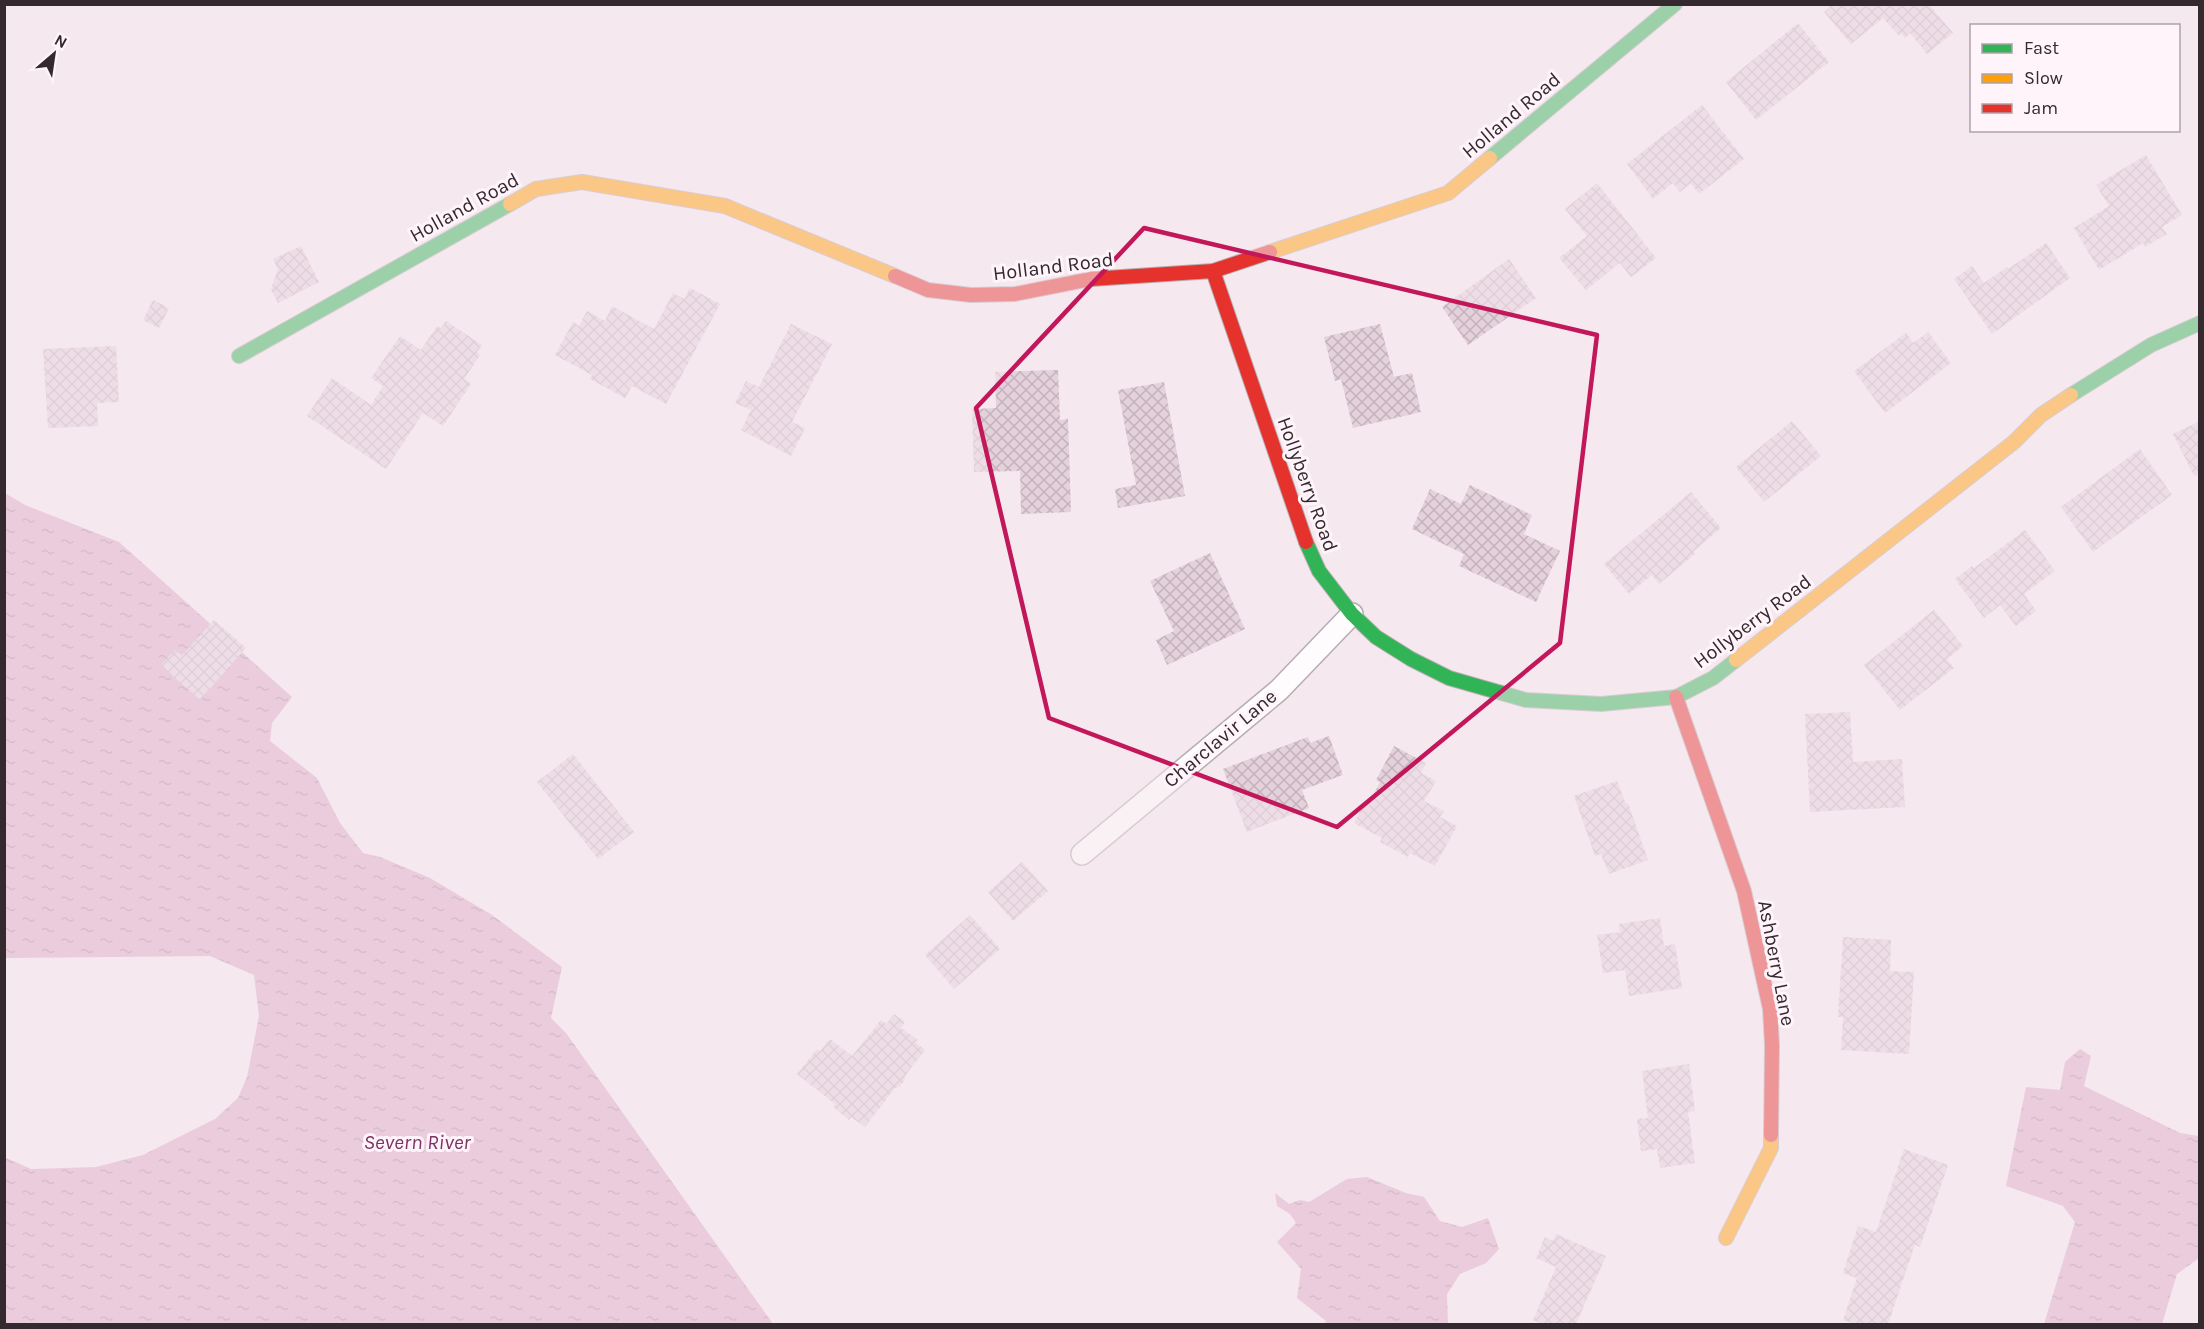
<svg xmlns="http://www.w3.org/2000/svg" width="2204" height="1329" font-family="Karla,sans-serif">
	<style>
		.water { fill: url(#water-ripples) }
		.building { fill: url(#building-cross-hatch) }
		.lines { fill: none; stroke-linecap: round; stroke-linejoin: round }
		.lane-casing { stroke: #b6acb1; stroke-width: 24 }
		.fast-casing { stroke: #b6acb1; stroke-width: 16 }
		.slow-casing { stroke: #b6acb1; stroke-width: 16 }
		.jam-casing { stroke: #b6acb1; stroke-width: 16 }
		.lane { stroke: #fefcfd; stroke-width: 21 }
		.fast { stroke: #30b455; stroke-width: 14 }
		.slow { stroke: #ff9f0a; stroke-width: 14 }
		.jam { stroke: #e5322d; stroke-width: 14 }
		.marked { fill: none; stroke: #c2185b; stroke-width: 4.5; stroke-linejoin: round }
		.labels { text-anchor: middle; stroke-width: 6; stroke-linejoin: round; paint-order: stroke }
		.street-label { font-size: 20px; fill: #33292f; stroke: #fff4fa }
		.water-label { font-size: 21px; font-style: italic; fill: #7d3262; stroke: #fff4fa }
	</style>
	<defs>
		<pattern id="water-ripples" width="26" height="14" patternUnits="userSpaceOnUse" patternTransform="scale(1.5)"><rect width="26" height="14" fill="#dbabc6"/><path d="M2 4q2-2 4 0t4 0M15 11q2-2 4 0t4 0" fill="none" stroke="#b28ba1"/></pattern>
		<pattern id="building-cross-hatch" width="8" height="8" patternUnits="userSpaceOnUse" patternTransform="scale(1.5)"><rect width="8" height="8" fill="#e4d1db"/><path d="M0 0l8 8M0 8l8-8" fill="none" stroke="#c4b3bc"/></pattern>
	</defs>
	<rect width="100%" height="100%" fill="#f6e8ef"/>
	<g class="water">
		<path d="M5,493l20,12 94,37 173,155 -20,26 -2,18 47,37 23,45 23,30 17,4 50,21 62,37 70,52 -11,51 15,15 207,291h-768l-1,-167 27,12 65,-2 47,-12 72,-36 23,-21 9,-21 12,-61 -5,-41 -44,-19 -205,2z"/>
		<path d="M2080,1049l11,7 -7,30 96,47 19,3v122l-22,16 -15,50h-118l31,-102 -12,-16 -57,-20 20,-99 34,3 5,-28z"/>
		<path d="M1367,1177l39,16 18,4 16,24 22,6 26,-9 11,31 -13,14 -26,11 -13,20 1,30h-123l1,-3 -29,-23 4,-29 -24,-27 19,-19 -6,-9 -13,-8 -2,-13 14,11 11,-4 9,2 38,-23z"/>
	</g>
	<g class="building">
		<path d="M1833,4h99l-2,2 23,27 -26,21 -17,-21 -5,5 -4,-5 -2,3 -16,-18 -32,26 -27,-32z"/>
		<path d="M1798,23l31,39 -73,58 -30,-38z"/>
		<path d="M1702,105l42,54 -45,35 -8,-11 -11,9 -7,-9 -20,16 -26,-35z"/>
		<path d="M2146,155l36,60 -20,12 5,7 -22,13 -2,-4 -44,27 -25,-42 35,-22 -13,-21z"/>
		<path d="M1597,183l59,75 -25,19 -11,-14 -34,27 -27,-32 28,-22 -22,-27z"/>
		<path d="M2046,243l24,35 -78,56 -38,-55 18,-13 12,17 23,-16 1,2z"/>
		<path d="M301,246l18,36 -41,21 -7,-14 7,-20 -5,-10z"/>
		<path d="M1509,259l27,39 -68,47 -26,-38z"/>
		<path d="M690,288l30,16 -54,100 -34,-18 -7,12 -35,-19 2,-4 -37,-20 18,-33 6,4 8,-15 18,10 7,-15 42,23 19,-36 11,6z"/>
		<path d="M153,300l16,8 -10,20 -16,-8z"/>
		<path d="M446,321l36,24 -5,7 3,3 -16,24 7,5 -28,42 -20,-13 -37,56 -79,-53 25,-38 39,27 12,-19 -12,-8 29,-42 21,14 16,-24 4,2z"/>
		<path d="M791,324l41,20 -40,78 13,6 -14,28 -50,-26 10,-20 -16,-7 11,-22 13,6z"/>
		<path d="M1380,324l14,53 18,-4 9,39 -68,16 -12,-49 -6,2 -11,-44z"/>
		<path d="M1928,332l23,31 -66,50 -31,-42 52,-38 7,10z"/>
		<path d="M116,346l3,56 -22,1 1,23 -50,2 -5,-79z"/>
		<path d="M1058,370l2,50 8,-1 3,93 -50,2 -1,-43 -46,1 -2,-63 24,-1 -1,-36z"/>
		<path d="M1164,382l21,114 -67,12 -3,-19 21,-4 -18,-95z"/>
		<path d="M1792,421l29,35 -57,46 -28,-35z"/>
		<path d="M2200,421v53l-6,2 -21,-42z"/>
		<path d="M2140,449l32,46 -79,57 -32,-45z"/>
		<path d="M1470,485l62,30 -8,19 36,17 -24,51 -77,-36 5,-12 -52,-25 18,-40 31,15z"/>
		<path d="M1691,492l30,36 -28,24 2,2 -36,30 -7,-9 -23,19 -25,-30z"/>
		<path d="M2025,530l30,41 -31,23 12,17 -20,15 -16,-21 -16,13 -29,-39 17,-13 2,2z"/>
		<path d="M1210,553l35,76 -78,36 -11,-25 18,-9 -24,-50z"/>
		<path d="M1934,610l29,36 -16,13 7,9 -54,42 -36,-45z"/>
		<path d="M214,620l32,28 -46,52 -39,-35 14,-15 7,5z"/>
		<path d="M1850,712l3,50 49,-3 3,48 -95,5 -5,-98z"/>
		<path d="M1329,736l14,39 -41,15 7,18 -62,24 -24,-63 85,-32 2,6z"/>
		<path d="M1394,746l32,17 -5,10 15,8 -12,20 20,10 -4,6 17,9 -22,40 -25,-13 -2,4 -28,-15 2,-4 -28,-15 10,-20 4,2 12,-23 -4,-2z"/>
		<path d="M573,754l61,78 -36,27 -61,-77z"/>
		<path d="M1617,781l9,23 2,-1 20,57 -39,14 -8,-20 -6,2 -21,-60z"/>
		<path d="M1022,862l26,29 -35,30 -25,-29z"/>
		<path d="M970,915l30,34 -46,40 -29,-34z"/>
		<path d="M1660,918l4,28 11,-2 7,44 -53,8 -4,-26 -22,3 -6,-38 23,-3 -1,-8z"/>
		<path d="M1843,937l48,3 -1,31 24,1 -5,82 -68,-4 2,-33h-5z"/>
		<path d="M894,1014l11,8 -4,6 17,12 -3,2 10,8 -20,26v4l-6,7 -4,1 -30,39 -14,-10 -2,3 -16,-13 2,-3 -38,-30 20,-25 3,2 10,-12 22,17 29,-36 5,4z"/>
		<path d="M1689,1064l6,47 -7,1 7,51 -35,5 -3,-19 -16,2 -4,-32 11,-1 -6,-47z"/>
		<path d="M1904,1149l44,16 -28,82 -5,-2 -27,79h-32l-13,-4 14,-42 -14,-5 15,-47 18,6z"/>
		<path d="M1556,1234l50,22 -30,68h-33l-10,-4 23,-53 -20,-9 9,-21 8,4z"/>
	</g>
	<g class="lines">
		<g class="lane-casing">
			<path id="lane" d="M1082,854l197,-164 73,-76"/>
		</g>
		<g class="fast-casing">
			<g id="fast">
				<path d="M1490,158l185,-154"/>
				<path d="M239,356l271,-152"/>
				<path d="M2071,395l80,-50 49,-22"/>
				<path d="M1306,542l13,29 33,43 24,23 35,22 38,19 77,22 75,4 75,-7 37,-19 23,-18"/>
			</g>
		</g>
		<g class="slow-casing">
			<g id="slow">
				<path d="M510,204l26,-15 46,-7 143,24 170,70"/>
				<path d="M1270,252l178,-59 42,-35"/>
				<path d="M1736,660l278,-218 27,-27 30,-20"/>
				<path d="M1726,1238l45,-90v-13"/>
			</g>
		</g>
		<g class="jam-casing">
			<g id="jam">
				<path d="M1213,271l93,271"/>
				<path d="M895,276l33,14 43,5 44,-1 76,-15 122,-8 57,-19"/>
				<path d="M1676,697l68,194 26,118 2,36 -1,90"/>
			</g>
		</g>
		<use href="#lane" class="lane"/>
		<use href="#fast" class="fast"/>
		<use href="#slow" class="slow"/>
		<use href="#jam" class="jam"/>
	</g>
	<path d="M0 0H2204V1329H0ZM1144,228l453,107 -37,308 -223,184 -288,-109 -73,-310z" fill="#f6e8ef" fill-opacity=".55" fill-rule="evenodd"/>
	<path class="marked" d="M1144,228l453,107 -37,308 -223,184 -288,-109 -73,-310z"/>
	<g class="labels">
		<g class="street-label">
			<text transform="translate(1511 115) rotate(-40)" y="7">Holland Road</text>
			<text transform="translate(464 207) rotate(-29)" y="7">Holland Road</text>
			<text transform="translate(1053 266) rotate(-7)" y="7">Holland Road</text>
			<text transform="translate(1308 484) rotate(70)" y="7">Hollyberry Road</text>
			<text transform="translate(1752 621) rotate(-37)" y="7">Hollyberry Road</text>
			<text transform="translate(1220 738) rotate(-40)" y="7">Charclavir Lane</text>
			<text transform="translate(1777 963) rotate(79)" y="7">Ashberry Lane</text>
		</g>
		<g class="water-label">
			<text x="417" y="1149">Severn River</text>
		</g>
	</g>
	<rect width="2204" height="1329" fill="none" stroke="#33292f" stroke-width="12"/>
	<rect x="1970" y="24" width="210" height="108" fill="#fff4fa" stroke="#ada3a9" stroke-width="1.5"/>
	<rect x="1982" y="44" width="30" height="9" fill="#30b455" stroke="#ada3a9" stroke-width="1.5"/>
	<text x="2024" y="54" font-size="18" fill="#33292f">Fast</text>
	<rect x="1982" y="74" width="30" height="9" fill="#ff9f0a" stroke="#ada3a9" stroke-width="1.5"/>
	<text x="2024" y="84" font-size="18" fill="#33292f">Slow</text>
	<rect x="1982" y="104" width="30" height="9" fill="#e5322d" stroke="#ada3a9" stroke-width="1.5"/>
	<text x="2024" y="114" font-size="18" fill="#33292f">Jam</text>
	<g transform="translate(54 54) rotate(29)" stroke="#fff4fa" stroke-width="4.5" paint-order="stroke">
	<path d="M0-4.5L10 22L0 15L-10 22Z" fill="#33292f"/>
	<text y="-9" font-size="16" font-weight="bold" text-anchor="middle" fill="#33292f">N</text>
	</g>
</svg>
